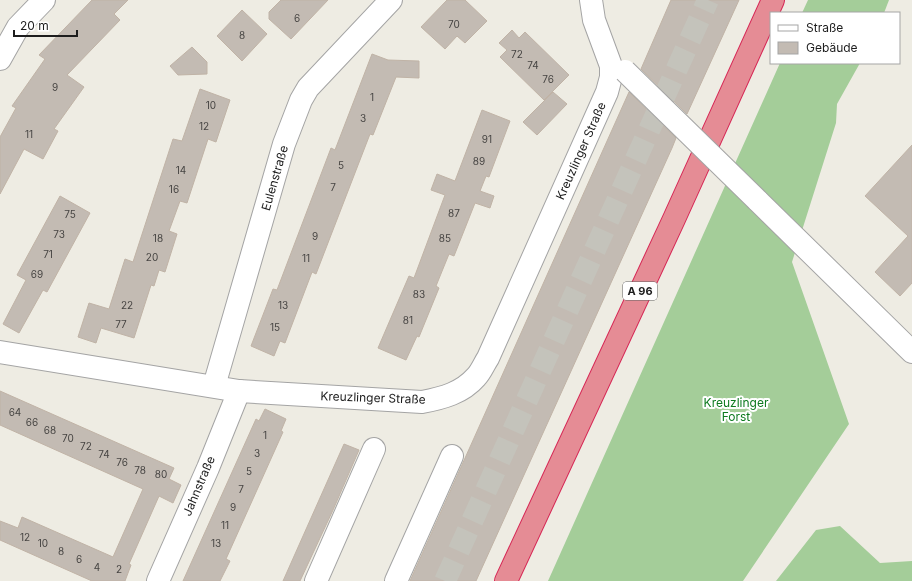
<svg xmlns="http://www.w3.org/2000/svg" width="912" height="581" font-family="Inter,sans-serif">
	<style>
		.forest { fill: #a4cd99 }
		.building { fill: #c3bbb3; stroke: #c0b3a6 }
		.lines { fill: none; stroke-linecap: round; stroke-linejoin: round }
		.highway-tunnel { stroke: #c4c3bb; stroke-width: 22; stroke-dasharray: 22 11; stroke-linecap: butt }
		.minor-casing { stroke: #a4a4a4; stroke-width: 24 }
		.highway-casing { stroke: #d62755; stroke-width: 24 }
		.minor { stroke: #fff; stroke-width: 22 }
		.highway { stroke: #e58c95; stroke-width: 22 }
		.minor-bridge-casing { stroke: #a4a4a4; stroke-width: 24; stroke-linecap: butt }
		.minor-bridge { stroke: #fff; stroke-width: 22 }
		.labels { text-anchor: middle; stroke-width: 4; stroke-linejoin: round; paint-order: stroke }
		.number-label { font-size: 10px; fill: #464442 }
		.shield { fill: #fff; stroke: #616161; stroke-width: 1 }
		.shield-label { font-size: 11px; font-weight: bold; fill: #1d1d1d }
		.street-label { font-size: 12px; fill: #1d1d1d; stroke: #fff }
		.park-label { font-size: 12px; fill: #0d7a1f; stroke: #fff }
	</style>
	<rect width="100%" height="100%" fill="#eeece3"/>
	<g class="forest">
		<path d="M808,0h81l-5,13h-82z"/>
		<path d="M780,63h80l-23,41 -1,19 -44,139 57,162 -106,157h-195z"/>
		<path d="M840,526l40,37 32,-2v20h-136l40,-51z"/>
	</g>
	<g class="building">
		<path d="M92,0h36l-14,14 6,6 -53,55 17,12 -30,42 4,2 -15,28 -19,-10 -24,45v-57l16,-29 -4,-2 33,-47 -6,-4z"/>
		<path d="M281,0h47l-37,39 -22,-20v-7z"/>
		<path d="M447,0h18l22,21 -22,22 -8,-7 -12,13 -24,-22z"/>
		<path d="M671,0h68l-52,114 -46,-45z"/>
		<path d="M242,10l25,24 -25,27 -25,-25z"/>
		<path d="M512,30l7,8 6,-6 44,43 -25,25 -44,-43 7,-7 -8,-7z"/>
		<path d="M192,47l15,15v12l-29,1 -8,-9z"/>
		<path d="M372,54l16,6 31,1v17l-23,-1 -23,58 -3,-1 -54,140 -4,-2 -27,71 -5,-2 -6,15 -23,-10 22,-57 4,1 54,-142 4,2z"/>
		<path d="M200,89l30,11 -14,42 -8,-3 -21,64 -7,-2 -11,30 8,3 -12,38 -6,-2 -5,16 -3,-1 -17,53 -33,-10 -5,15 -18,-6 11,-34 20,6 16,-50 8,3 40,-123 9,2z"/>
		<path d="M553,92l14,12 -30,31 -14,-13z"/>
		<path d="M629,92l47,46 -4,10 -196,433h-66z"/>
		<path d="M482,110l28,11 -21,56 -3,-1 -6,15 14,5 -4,12 -15,-5 -21,53 -5,-2 -13,32 3,2 -20,49 -2,-1 -11,24 -28,-12 31,-72 5,2 31,-83 -14,-5 6,-16 18,7z"/>
		<path d="M912,145v138l-12,13 -25,-24 33,-36 -43,-40z"/>
		<path d="M60,196l30,17 -43,79 -4,-2 -24,43 -16,-9 23,-44 -9,-5z"/>
		<path d="M0,391l174,77 -5,11 12,6 -8,18 -14,-7 -30,68 2,1 -6,16h-33l-92,-41v-19l18,7 4,-11 91,40 30,-68 -143,-64z"/>
		<path d="M265,409l21,10 -5,12 2,1 -57,127 4,2 -10,20h-37l73,-162 3,2z"/>
		<path d="M344,444l15,6 -26,60 -33,71h-17z"/>
	</g>
	<g class="lines">
		<path class="highway-tunnel" d="M445,581l263,-581"/>
		<g class="minor-casing">
			<g id="minor">
				<path d="M0,59l18,-32 26,-27"/>
				<path d="M757,200l155,152"/>
				<path d="M0,352l239,39 183,11c21,-4 40,-9 54,-25 5,-5 8,-13 12,-19l119,-266 4,-15v-11l-17,-46 -3,-20"/>
				<path d="M214,386l70,-242 17,-44 7,-12 83,-88"/>
				<path d="M158,581l50,-113 31,-77"/>
				<path d="M316,581l58,-132"/>
				<path d="M396,581l56,-125"/>
			</g>
		</g>
		<g class="highway-casing">
			<path id="highway" d="M506,581l168,-362 99,-219"/>
		</g>
		<use href="#minor" class="minor"/>
		<use href="#highway" class="highway"/>
		<g class="minor-bridge-casing">
			<path id="minor-bridge" d="M625,71l132,129"/>
		</g>
		<use href="#minor-bridge" class="minor-bridge"/>
	</g>
	<g class="labels">
		<g class="number-label">
			<text x="297" y="22">6</text>
			<text x="454" y="28">70</text>
			<text x="242" y="39">8</text>
			<text x="517" y="58">72</text>
			<text x="533" y="69">74</text>
			<text x="548" y="83">76</text>
			<text x="55" y="91">9</text>
			<text x="372" y="101">1</text>
			<text x="211" y="109">10</text>
			<text x="363" y="122">3</text>
			<text x="204" y="130">12</text>
			<text x="29" y="138">11</text>
			<text x="487" y="143">91</text>
			<text x="479" y="165">89</text>
			<text x="341" y="169">5</text>
			<text x="181" y="174">14</text>
			<text x="333" y="191">7</text>
			<text x="174" y="193">16</text>
			<text x="454" y="217">87</text>
			<text x="70" y="218">75</text>
			<text x="59" y="238">73</text>
			<text x="315" y="240">9</text>
			<text x="158" y="242">18</text>
			<text x="445" y="242">85</text>
			<text x="48" y="258">71</text>
			<text x="152" y="261">20</text>
			<text x="306" y="262">11</text>
			<text x="37" y="278">69</text>
			<text x="419" y="298">83</text>
			<text x="127" y="309">22</text>
			<text x="283" y="309">13</text>
			<text x="408" y="324">81</text>
			<text x="121" y="328">77</text>
			<text x="275" y="331">15</text>
			<text x="15" y="416">64</text>
			<text x="32" y="426">66</text>
			<text x="50" y="434">68</text>
			<text x="265" y="439">1</text>
			<text x="68" y="442">70</text>
			<text x="86" y="450">72</text>
			<text x="257" y="457">3</text>
			<text x="104" y="458">74</text>
			<text x="122" y="466">76</text>
			<text x="140" y="474">78</text>
			<text x="249" y="475">5</text>
			<text x="161" y="478">80</text>
			<text x="241" y="493">7</text>
			<text x="233" y="511">9</text>
			<text x="225" y="529">11</text>
			<text x="25" y="541">12</text>
			<text x="43" y="547">10</text>
			<text x="216" y="547">13</text>
			<text x="61" y="555">8</text>
			<text x="79" y="563">6</text>
			<text x="97" y="571">4</text>
			<text x="119" y="573">2</text>
		</g>
		<rect class="shield" x="623" y="282" width="34" height="18" rx="3"/>
		<g class="shield-label">
			<text x="640" y="295">A 96</text>
		</g>
		<g class="street-label">
			<text transform="translate(581 151) rotate(-66)" y="4">Kreuzlinger Straße</text>
			<text transform="translate(275 178) rotate(-74)" y="4">Eulenstraße</text>
			<text transform="translate(373 398) rotate(2)" y="4">Kreuzlinger Straße</text>
			<text transform="translate(199 486) rotate(-67)" y="4">Jahnstraße</text>
		</g>
		<g class="park-label">
			<text x="736" y="407">Kreuzlinger<tspan x="736" dy="14">Forst</tspan></text>
		</g>
	</g>
	<rect x="770" y="12" width="130" height="52" fill="#ffffff" stroke="#a5a5a5"/>
	<rect x="778" y="25" width="20" height="6" fill="#ffffff" stroke="#a5a5a5"/>
	<text x="806" y="32" font-size="12" fill="#1d1d1d">Straße</text>
	<rect x="778" y="42" width="20" height="12" fill="#c3bbb3" stroke="#a5a5a5"/>
	<text x="806" y="52" font-size="12" fill="#1d1d1d">Gebäude</text>
	<path d="M14 30v6h63v-6" fill="none" stroke="#1d1d1d" stroke-width="2"/>
	<text x="20" y="30" font-size="12" fill="#1d1d1d" stroke="#ffffff" stroke-width="3" paint-order="stroke">20 m</text>
</svg>
